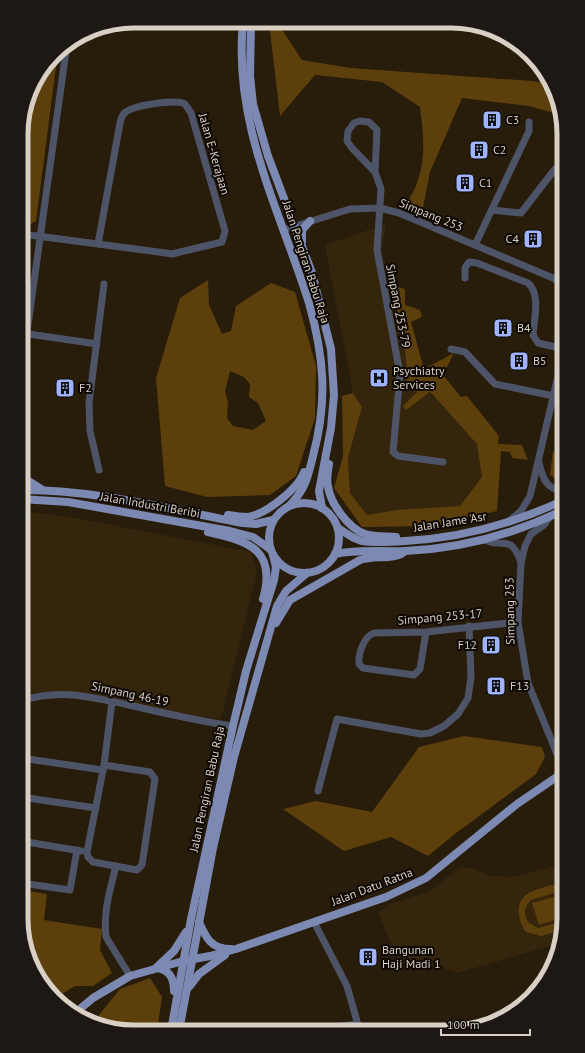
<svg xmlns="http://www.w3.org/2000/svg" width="585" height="1053" font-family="'PT Sans',sans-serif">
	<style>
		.built { fill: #35250c }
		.green { fill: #5d3f0b; fill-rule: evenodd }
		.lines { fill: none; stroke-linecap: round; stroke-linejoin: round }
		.minor { stroke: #4e5468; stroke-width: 7 }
		.major { stroke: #7c89b3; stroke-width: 8 }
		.labels { text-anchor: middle; stroke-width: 4; stroke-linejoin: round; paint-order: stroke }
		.poi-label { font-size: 12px; fill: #d9d0c5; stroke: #0d0803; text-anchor: start }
		.street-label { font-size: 12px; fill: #d9d0c5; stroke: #0d0803 }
		.rim { fill: none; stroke: #d9d0c5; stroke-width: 5 }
	</style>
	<rect width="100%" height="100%" fill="#281c0b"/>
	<g class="built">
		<path d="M386,224l-4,27 22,90 4,28 -2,18 11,4 -11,18 23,-17 48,52 5,33 -22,29 -64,4 -29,5 -17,-22 -2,-35 14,-51 -9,-14 -28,-148z"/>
		<path d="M21,511l44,5 186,36 6,20 -36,147 -156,-21 -34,3 -10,4z"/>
		<path d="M564,863v64l-7,17 -100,29 -34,-14 -23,5 -22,-51 12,-9 40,-13 30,-23h12l20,8 21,1z"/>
	</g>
	<g class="green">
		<path d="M269,22h8l25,38 49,8 181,13 17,3 9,13 3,18 -32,-9 -67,-8 -32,74 -8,41 -17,-7c22,-33 20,-61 15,-99l-38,-25 -67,-7 -35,41z"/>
		<path d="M58,51l-22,170 -11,6 -3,-1v-107l11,-35z"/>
		<path d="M208,280l1,25 13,29 9,-3 5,-25 35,-23 24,9 21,74 -1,52 -19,58 -26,19 -63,2 -42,-11 -9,-108 24,-80zM230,371l14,6 6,7 -1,13 9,6 8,18 -13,9 -20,-4 -6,-8 1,-16 -3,-11z"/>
		<path d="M395,286l10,3v16l15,5 2,7 -11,5 13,47 30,-16 -11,22 18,22 6,-1 32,40 -1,8 24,1 6,15 -16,-2 -2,-6 -9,-1 -4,60 -62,15 -73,1 -28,-39 9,-32 -1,-60 11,-3 9,14 -14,51 2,35 17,22 29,-5 64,-4 22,-29 -5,-33 -47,-52 -24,18 -3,-4 14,-14 -11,-5c3,-33 -6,-64 -14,-96z"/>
		<path d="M553,451l11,8v24l-14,-8z"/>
		<path d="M464,736l78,11 3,10 -9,17 -80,59 -28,23 -37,-19 -47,14 -61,-42 33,-8 56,11 47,-65z"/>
		<path d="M564,882v8l-33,10c-7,7 -8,14 -3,22l10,6 26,-7 -2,9 -21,6 -15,-4c-9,-12 -12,-33 5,-40 10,-5 22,-7 33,-10z"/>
		<path d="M21,890l26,4 -3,26 58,9 -2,21 12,23 -19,13h-18l-18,11 -30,-41 -6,-37z"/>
		<path d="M564,894v23l-25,8 -7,-22z"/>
		<path d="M150,978l12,19 -5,34h-38l-25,-10 26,-32z"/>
	</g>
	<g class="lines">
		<g class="minor">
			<path d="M466,23l9,1"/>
			<path d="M375,172l2,-42 -8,-8 -9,-1 -6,2 -6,8 -1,10 5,7 23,24 6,17 -4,61 23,124 -7,78 5,4 45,6"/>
			<path d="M492,210l29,3 34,-44"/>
			<path d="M283,230l67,-21 30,-1 19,5 154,65 11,8"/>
			<path d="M22,234l144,19 6,1 50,-12 3,-11 -34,-118 -6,-9c-8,-5 -51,1 -59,8 -4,2 -5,7 -6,11l-22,121"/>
			<path d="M475,245l54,-114v-9"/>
			<path d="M465,278v-10l4,-6 8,1 51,20c13,11 6,36 5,52l5,8 26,6"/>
			<path d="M22,333l75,11"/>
			<path d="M451,349l14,3 30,32 59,12"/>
			<path d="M22,368l45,-324"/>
			<path d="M539,462c3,15 7,28 25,29"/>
			<path d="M99,470l-9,-39 -1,-28 15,-119"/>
			<path d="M550,517l-6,8 -13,9 -6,12 -4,17 -3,59 10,61 36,88"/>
			<path d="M509,521l12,-10 9,-15 34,-146"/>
			<path d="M485,540c19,9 25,-7 36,22"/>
			<path d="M426,632l-6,37 -6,6 -51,-7 -4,-4c-1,-10 5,-28 15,-31l52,-1 92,-10"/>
			<path d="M21,701c39,-13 69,-4 108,4 34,8 69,16 104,21"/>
			<path d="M21,758l82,12"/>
			<path d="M104,765l46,7 5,7 -13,86 -5,5 -44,-8 -5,-5 -1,-5 17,-87 8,-63"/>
			<path d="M318,791l19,-72 84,15 9,-1 14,-7 14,-12 10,-16 3,-21 -2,-51"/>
			<path d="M21,797l75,11"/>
			<path d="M21,841l60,10"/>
			<path d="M116,866c-6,23 -13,47 -10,71l24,39"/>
			<path d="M21,883l49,7 7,-40"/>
			<path d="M314,922l33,64 13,46"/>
			<path d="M331,1032l5,-5 21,-3"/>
		</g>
		<g class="major">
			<path d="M243,22c-10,102 36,186 66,281 15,54 19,97 4,153 -5,21 -8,34 -24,50"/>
			<path d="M251,22l-1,54 3,28 15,52 44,117 19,76 3,46 -3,33 -12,63 3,17"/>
			<path d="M302,242v-12l8,-9"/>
			<path d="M329,464c-1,8 -3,15 -1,22 2,17 20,42 37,48 10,3 21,2 31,3"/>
			<path d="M22,477l19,12"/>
			<path d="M22,490c71,-1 150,20 221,33l13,1 17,-4"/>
			<path d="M21,499l47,3 162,29 23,6 17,12"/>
			<circle cx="304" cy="538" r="35"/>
			<path d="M228,515c6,1 13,2 19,2 18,-2 51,-28 57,-45"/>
			<path d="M338,528c7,5 15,11 24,13 14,2 29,1 43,0 56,-3 108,-17 159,-41"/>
			<path d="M208,532c41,9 69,18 55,67"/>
			<path d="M335,554c25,-5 45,-2 70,-3 55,-2 109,-17 159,-41"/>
			<path d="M276,623l14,-23 70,-40c14,-5 35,0 44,-8"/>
			<path d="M199,922c7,16 12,27 32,27"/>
			<path d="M157,967l17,-16 12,-19"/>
			<path d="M157,968c13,2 17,11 17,23"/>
			<path d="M189,987l10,-13 26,-19"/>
			<path d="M75,1013l18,-15 37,-22 53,-15 27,-5 26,-7 150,-52 40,-19 91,-74 47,-32"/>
			<path d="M171,1031l20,-112 42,-193 13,-55 28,-91 2,-13 -3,-12"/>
			<path d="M179,1031l34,-183 21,-91 43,-151 9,-15 21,-18"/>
		</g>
	</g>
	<defs>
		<g id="building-square" transform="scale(1)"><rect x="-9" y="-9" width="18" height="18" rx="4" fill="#9fb3fd" stroke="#0d0803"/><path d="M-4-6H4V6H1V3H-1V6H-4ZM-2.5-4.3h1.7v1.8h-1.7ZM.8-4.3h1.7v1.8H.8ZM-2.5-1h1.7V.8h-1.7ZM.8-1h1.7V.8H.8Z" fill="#111"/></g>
		<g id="hospital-square" transform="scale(1)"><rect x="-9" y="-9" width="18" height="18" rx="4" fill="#9fb3fd" stroke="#0d0803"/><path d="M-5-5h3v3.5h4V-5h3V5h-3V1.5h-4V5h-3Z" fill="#111"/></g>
	</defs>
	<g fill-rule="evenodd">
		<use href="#building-square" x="492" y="120"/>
		<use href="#building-square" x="479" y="150"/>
		<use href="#building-square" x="465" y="183"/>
		<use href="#building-square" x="533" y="239"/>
		<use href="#building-square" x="503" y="328"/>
		<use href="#building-square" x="519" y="361"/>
		<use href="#hospital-square" x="379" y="378"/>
		<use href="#building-square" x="65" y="388"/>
		<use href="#building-square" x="491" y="645"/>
		<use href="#building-square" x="496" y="686"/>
		<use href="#building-square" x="368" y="957"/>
	</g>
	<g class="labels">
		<g class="poi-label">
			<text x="506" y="124">C3</text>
			<text x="493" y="154">C2</text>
			<text x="479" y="187">C1</text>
			<text x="519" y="243" text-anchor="end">C4</text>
			<text x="517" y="332">B4</text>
			<text x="533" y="365">B5</text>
			<text x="393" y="375">Psychiatry<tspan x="393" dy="14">Services</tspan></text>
			<text x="79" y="392">F2</text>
			<text x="477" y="649" text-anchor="end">F12</text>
			<text x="510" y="690">F13</text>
			<text x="382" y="954">Bangunan<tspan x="382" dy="14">Haji Madi 1</tspan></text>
		</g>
		<g class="street-label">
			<text transform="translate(214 154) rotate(74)" y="4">Jalan E-Kerajaan</text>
			<text transform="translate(431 215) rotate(22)" y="4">Simpang 253</text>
			<text transform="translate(306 262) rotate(72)" y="4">Jalan Pengiran Babu Raja</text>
			<text transform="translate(398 306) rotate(79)" y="4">Simpang 253-79</text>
			<text transform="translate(150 505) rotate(10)" y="4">Jalan Industri Beribi</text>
			<text transform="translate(450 522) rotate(-9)" y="4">Jalan Jame 'Asr</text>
			<text transform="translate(510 611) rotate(-91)" y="4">Simpang 253</text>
			<text transform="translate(440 617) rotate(-5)" y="4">Simpang 253-17</text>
			<text transform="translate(130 694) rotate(12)" y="4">Simpang 46-19</text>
			<text transform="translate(207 789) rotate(-78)" y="4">Jalan Pengiran Babu Raja</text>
			<text transform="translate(372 887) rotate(-21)" y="4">Jalan Datu Ratna</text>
		</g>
	</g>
	<path d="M0 0H585V1053H0ZM134 28H451A106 106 0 0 1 557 134V919A106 106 0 0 1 451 1025H134A106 106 0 0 1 28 919V134A106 106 0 0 1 134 28Z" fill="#1d1813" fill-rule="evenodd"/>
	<path class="rim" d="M134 28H451A106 106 0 0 1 557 134V919A106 106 0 0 1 451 1025H134A106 106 0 0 1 28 919V134A106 106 0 0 1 134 28Z"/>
	<path d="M441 1029v6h89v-6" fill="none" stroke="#d9d0c5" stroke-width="2"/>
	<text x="447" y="1029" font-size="12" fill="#d9d0c5" stroke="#0d0803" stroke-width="3" paint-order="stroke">100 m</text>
</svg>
